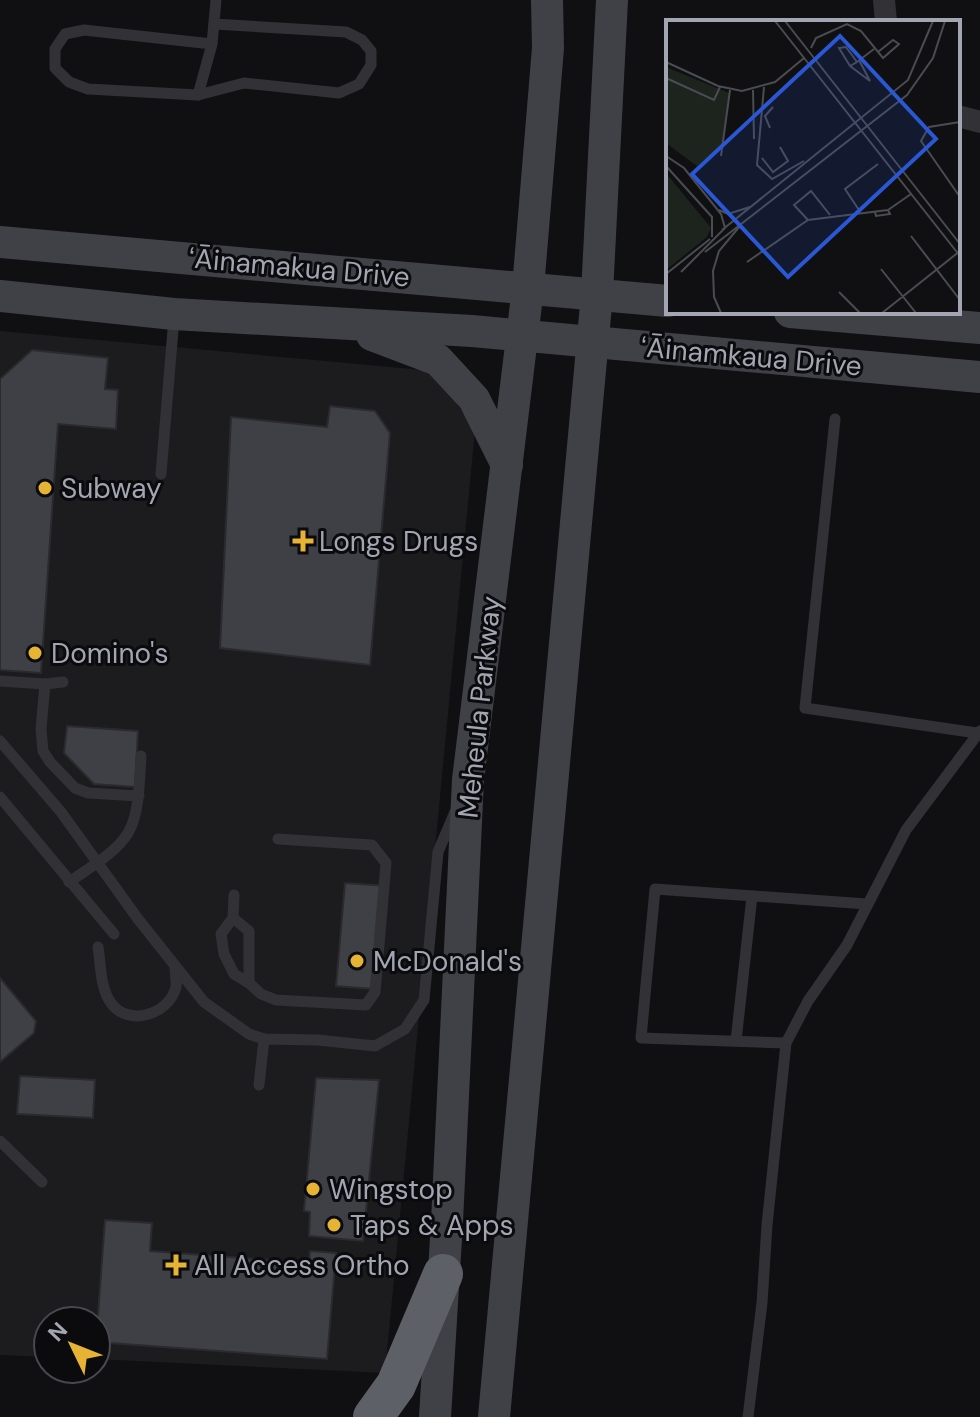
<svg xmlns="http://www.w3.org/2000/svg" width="980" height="1417" font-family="'DM Sans',sans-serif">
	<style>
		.built { fill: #1c1c1f }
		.building { fill: #3f4045; stroke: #2b2a2e; stroke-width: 2 }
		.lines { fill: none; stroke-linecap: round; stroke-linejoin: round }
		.lane { stroke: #323236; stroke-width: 11 }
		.street { stroke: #323236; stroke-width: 22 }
		.secondary { stroke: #404146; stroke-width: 32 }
		.highway { stroke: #5e6067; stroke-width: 40 }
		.poi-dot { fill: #e6b334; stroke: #0b0b0d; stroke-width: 3 }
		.labels { text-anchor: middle; stroke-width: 6; stroke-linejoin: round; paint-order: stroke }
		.street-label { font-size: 28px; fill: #a2a6b2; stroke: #0b0b0d }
		.poi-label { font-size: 28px; fill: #a2a6b2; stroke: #0b0b0d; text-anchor: start }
		.inset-road { fill: none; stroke: #4a4c52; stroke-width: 2 }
		.view { fill: #2a57d4; fill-opacity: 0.15; stroke: #2a57d4; stroke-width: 4 }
		.inset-edge { fill: none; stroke: #a2a6b2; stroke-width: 4 }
	</style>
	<rect width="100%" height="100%" fill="#101012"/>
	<path class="built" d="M0,331l434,40 41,59 -90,943 -289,-14v-38h-48v36l-48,-2z"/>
	<g class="building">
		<path d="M32,350l76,8 -3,31 13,1 -2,39 -58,-5 -17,249 -41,-3v-291z"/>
		<path d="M330,406l45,5 15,22 -20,232 -150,-17 11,-231 96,10z"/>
		<path d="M67,726l71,5 -3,56 -41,-3 -30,-31z"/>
		<path d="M345,883l42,3 -14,103 -37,-3z"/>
		<path d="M0,978l36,43 -2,12 -34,29z"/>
		<path d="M20,1076l75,4 -2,38 -76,-4z"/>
		<path d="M316,1078l63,2 -16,161 -54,-5 1,-24 -6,-1z"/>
		<path d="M105,1220l47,3 -2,28 159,12 1,-12 26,2 -9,106 -231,-17z"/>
	</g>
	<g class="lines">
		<g class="lane">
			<path d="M212,44l-128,-14 -19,4 -10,15v19l14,14 19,7 110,6 14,-51 4,-44"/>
			<path d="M198,95l46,-12 95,10 20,-9 12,-19v-14l-9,-11 -16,-8 -132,-8"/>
			<path d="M835,419l-30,289 172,25"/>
			<path d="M161,474l13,-156"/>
			<path d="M0,681l45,3 18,-2"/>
			<path d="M45,684l-4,45 2,22 7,11 25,26 13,5 51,3"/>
			<path d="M0,741l61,71 77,107 66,83 45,32 15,5 54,1 57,6 30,-17 19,-29 14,-148 17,-40"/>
			<path d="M0,797l114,137"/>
			<path d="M69,882c66,-44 68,-46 72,-126"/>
			<path d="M234,895l-1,23 -12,16 3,20 10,20 15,9 12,11 15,6 90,5 9,-13 11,-129 -14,-18 -94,-6"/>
			<path d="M233,918l16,13v52"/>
			<path d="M98,947c3,18 2,41 13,56 17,24 58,12 65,-16 1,-6 -1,-13 -1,-19"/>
			<path d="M736,1041l16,-145"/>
			<path d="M786,1043l-145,-5 14,-149 212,15"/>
			<path d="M259,1085l5,-46"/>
			<path d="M0,1141l42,41"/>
			<path d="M748,1417l14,-114 5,-78 19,-182 22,-42 39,-56 59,-115 74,-99"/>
		</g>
		<g class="street">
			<path d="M884,0l2,22"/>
			<path d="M958,116l22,6"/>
		</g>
		<g class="secondary">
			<path d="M0,242l668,59"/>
			<path d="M0,296l174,18 298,17 508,46"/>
			<path d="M790,312l190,16"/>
			<path d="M372,335l66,25 36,39 33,66"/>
			<path d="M435,1417l12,-195 21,-442 60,-492 20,-240 -1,-48"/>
			<path d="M494,1417l103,-1123 15,-294"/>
		</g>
		<path class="highway" d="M373,1417l23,-32 47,-111"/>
	</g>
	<g class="poi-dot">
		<circle cx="45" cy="488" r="8"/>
		<path d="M299 529h8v8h8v8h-8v8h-8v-8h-8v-8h8z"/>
		<circle cx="35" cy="653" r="8"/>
		<circle cx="357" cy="961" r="8"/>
		<circle cx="313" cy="1189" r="8"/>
		<circle cx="334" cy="1225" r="8"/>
		<path d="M172 1253h8v8h8v8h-8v8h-8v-8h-8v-8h8z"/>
	</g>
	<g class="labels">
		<g class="street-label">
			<text transform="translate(299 267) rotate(5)" y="10">ʻĀinamakua Drive</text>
			<text transform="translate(751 356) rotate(5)" y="10">ʻĀinamkaua Drive</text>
			<text transform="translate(479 707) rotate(-84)" y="10">Meheula Parkway</text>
		</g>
		<g class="poi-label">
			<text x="61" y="498">Subway</text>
			<text x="319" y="551">Longs Drugs</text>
			<text x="51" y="663">Domino's</text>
			<text x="373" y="971">McDonald's</text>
			<text x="329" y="1199">Wingstop</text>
			<text x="350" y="1235">Taps &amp; Apps</text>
			<text x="194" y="1275">All Access Ortho</text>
		</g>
	</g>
	<g transform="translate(666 20)">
		<rect width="294" height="294" fill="#101012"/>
		<path d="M0,47l63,26 -7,52 -25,21 -31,-23zM0,153l45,55 -4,9 -41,33z" fill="#1d241e"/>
		<path class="inset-road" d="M109,1l185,235M119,1l175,223M145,28l5,-10 31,-14 14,7 22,27 16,-14 -6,-4 -15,12M0,42l52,24 24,5 33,-9 29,-24M191,42l-11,-15 -7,1 11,18 7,-4 17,-13M184,46l20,15 -11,-21M0,58l48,22 6,-13M98,67l-7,78 15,14 32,-18M87,70l1,49M294,102l-31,5 -8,14 39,56M104,108l-5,-12 8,-9M0,136l18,12 37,46 4,14 -44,44M55,136l9,-66M96,138l11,14 15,-11 -8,-14M0,146l46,51v20M53,190l9,4 22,-7M193,190l-14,-21 33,-25M209,192l1,4 14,-2 -2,-4 23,-16M142,200l-14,-15 17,-14 19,24M56,210l186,-150 25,-59M245,216l49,64M39,232l202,-157 26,-37 12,-37M81,242l61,-42 80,-10M215,249l35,44M0,254l44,-35M173,272l21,21M55,293l-7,-16 -1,-26 6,-20 21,-25M216,293l78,-62"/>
		<path class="view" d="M174,16l96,103 -148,138 -96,-103z"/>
		<rect width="294" height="294" class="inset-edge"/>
	</g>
	<g transform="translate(72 1345) rotate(313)"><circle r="38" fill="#0b0b0d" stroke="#47494f" stroke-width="2"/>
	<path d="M0-6L14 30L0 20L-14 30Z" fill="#e6b334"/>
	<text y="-12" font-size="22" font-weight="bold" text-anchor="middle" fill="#a2a6b2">N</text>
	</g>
</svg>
